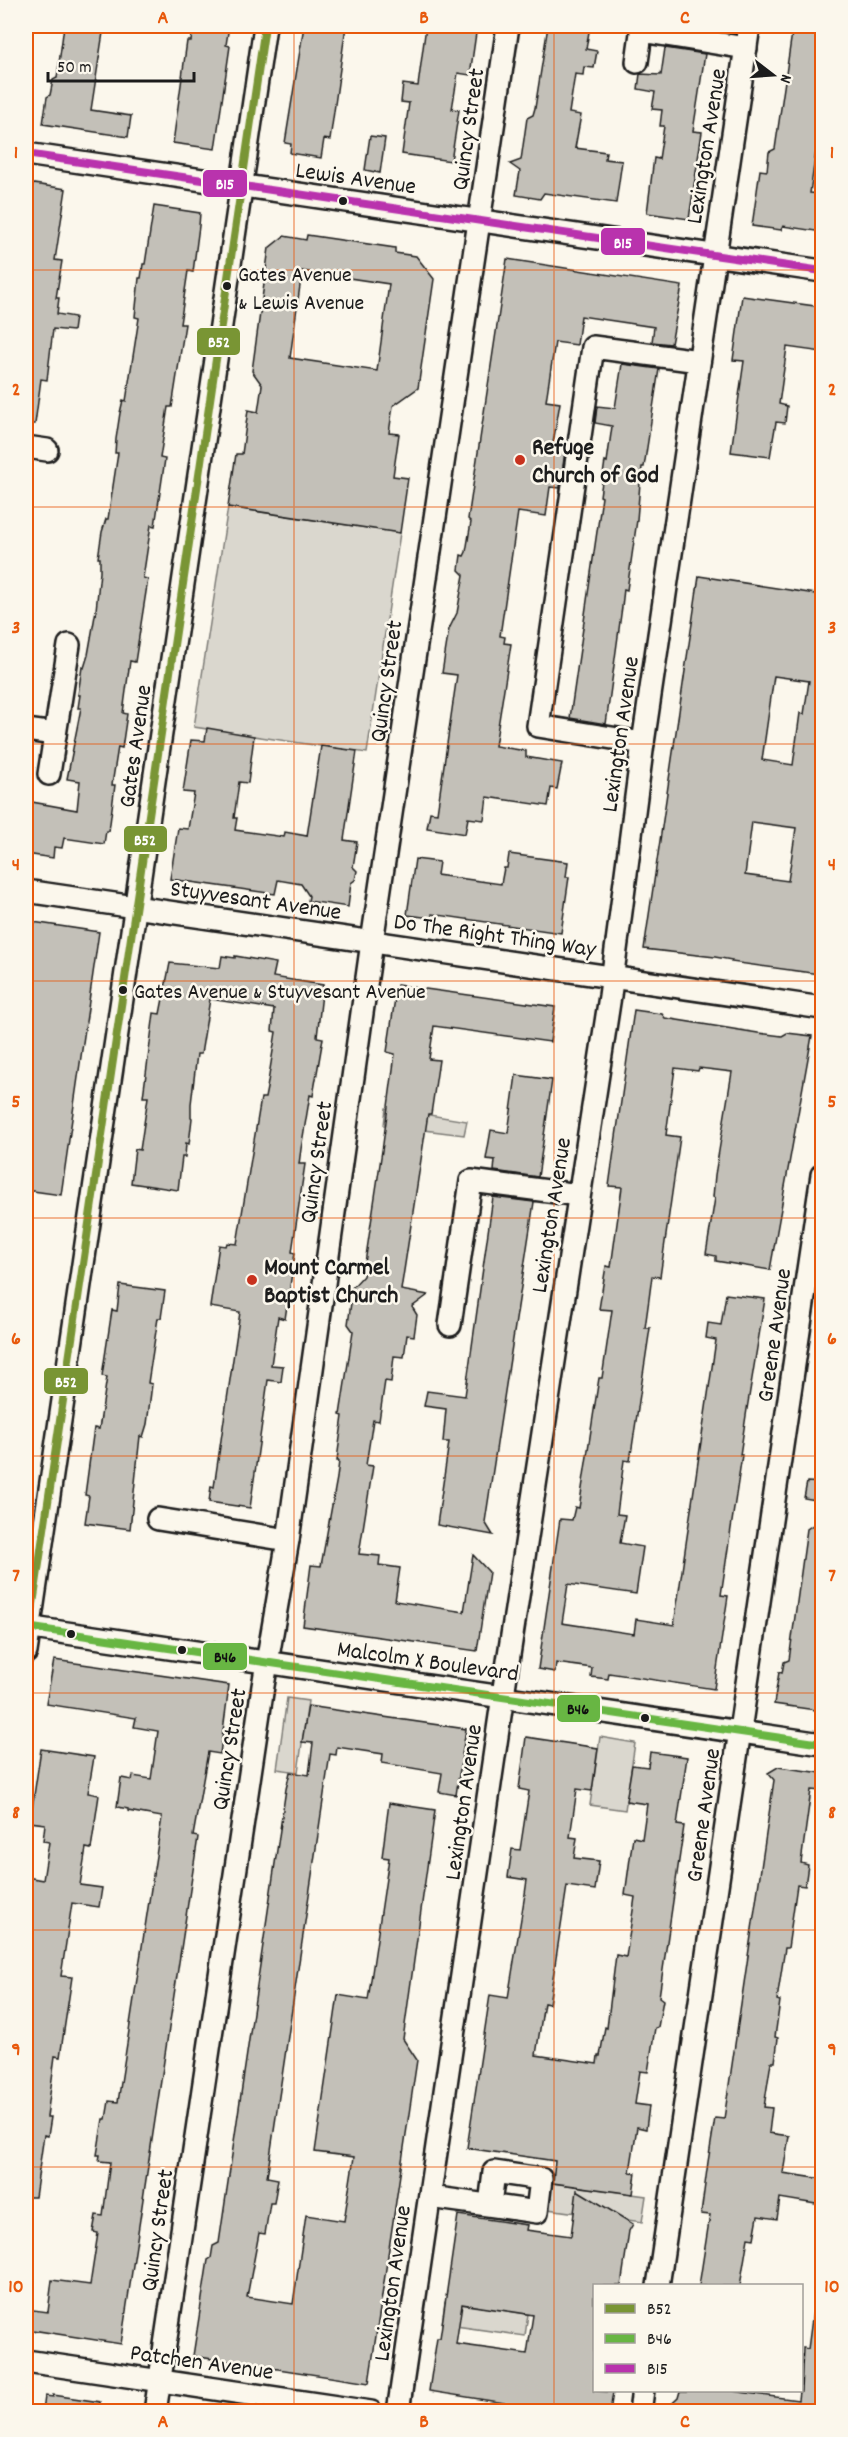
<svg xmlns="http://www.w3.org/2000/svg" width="848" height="2437" font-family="Dekko,sans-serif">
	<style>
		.green { fill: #dad7ce; stroke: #7b7a75; stroke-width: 1.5 }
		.building { fill: #c3c0b8; stroke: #1c1c1c; stroke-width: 1.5; fill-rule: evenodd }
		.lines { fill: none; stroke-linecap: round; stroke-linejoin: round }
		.minor-casing { stroke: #1c1c1c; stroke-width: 26 }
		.minor { stroke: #fbf7ec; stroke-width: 21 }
		.bus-1-casing { stroke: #fbf7ec; stroke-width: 12 }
		.bus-2-casing { stroke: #fbf7ec; stroke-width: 12 }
		.bus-3-casing { stroke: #fbf7ec; stroke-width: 12 }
		.bus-1 { stroke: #799534; stroke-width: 8 }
		.bus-2 { stroke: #68b643; stroke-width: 8 }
		.bus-3 { stroke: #b933ad; stroke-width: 8 }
		.grid { fill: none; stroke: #e8590c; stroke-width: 1.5; stroke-opacity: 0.55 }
		.bus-dot { fill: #1c1c1c; stroke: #fbf7ec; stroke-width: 2 }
		.poi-dot { fill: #c8321e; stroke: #fbf7ec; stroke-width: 2 }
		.labels { text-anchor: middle; stroke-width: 5; stroke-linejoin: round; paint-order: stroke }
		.bus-label { font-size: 22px; fill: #1c1c1c; stroke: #fbf7ec; text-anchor: start }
		.street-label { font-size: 24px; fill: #1c1c1c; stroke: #fbf7ec }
		.poi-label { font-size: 24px; font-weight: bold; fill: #1c1c1c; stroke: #fbf7ec; text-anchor: start }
		.line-badge { stroke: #fbf7ec; stroke-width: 2 }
		.badge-label { font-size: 16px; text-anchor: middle; font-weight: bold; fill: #fff }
		.pale-badge-label { font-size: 16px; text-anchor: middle; font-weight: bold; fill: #111 }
		.neatline { fill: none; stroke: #e8590c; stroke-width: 2 }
		.grid-label { font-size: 20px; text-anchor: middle; font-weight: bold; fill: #e8590c }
	</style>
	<rect width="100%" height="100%" fill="#fbf7ec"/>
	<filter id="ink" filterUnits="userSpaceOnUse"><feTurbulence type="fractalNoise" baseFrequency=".0167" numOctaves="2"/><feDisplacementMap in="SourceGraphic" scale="12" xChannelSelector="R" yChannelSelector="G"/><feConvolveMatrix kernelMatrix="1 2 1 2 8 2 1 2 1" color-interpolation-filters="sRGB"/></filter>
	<g filter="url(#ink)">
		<g class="green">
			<path d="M228,507l172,26 -33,220 -173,-26z"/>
			<path d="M386,1108l81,13 -3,14 -80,-10z"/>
			<path d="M287,1698l21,3 -10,71 -21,-3z"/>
			<path d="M600,1737l35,6 -10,67 -35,-5z"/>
			<path d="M552,2183l94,13 -4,26 -94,-13z"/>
			<path d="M445,2302l83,12 -3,22 -83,-12z"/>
		</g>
		<g class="building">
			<path d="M64,26h40l-13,84 40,6 -3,21 -85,-13 4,-27 3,-2 3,-15 4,-2z"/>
			<path d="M193,26h36l-3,19 4,1 -15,103 -42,-6 14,-102h4z"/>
			<path d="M304,26h42l-16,114 -6,-1 -3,19 -31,-5 1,-9 -6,-1z"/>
			<path d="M426,26h51l-7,49 -12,-2 -6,36 7,1 -8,51 -49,-7 7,-51 -8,-1 2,-18 15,2z"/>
			<path d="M548,26h42l-4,23 11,2 -3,17 -10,-1 -1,8 -8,-1 -6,39 12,2 -6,33 31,4 -1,7 17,2 -6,42 -72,-10 -4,6 -24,-4 4,-24 -10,-7 11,-4 6,-42 6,-3 2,-7z"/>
			<path d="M793,26h29v83l-12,84 12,1v38l-39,-6 -2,4 -29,-4 8,-56 7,1 2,-19 6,-3z"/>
			<path d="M665,48l40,6 -12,77 9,1 -13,87 -42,-6 7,-55 5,1 5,-33h-4l2,-16 -10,-1 3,-17 -17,-3 2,-15 21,1z"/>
			<path d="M370,136l15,2 -5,35 -15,-3z"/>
			<path d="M34,184l32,5 -11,71 7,1 -6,37h3l-2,16 18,3 -2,14 -20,-2 -6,51 -6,-1 -6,45h-9v-212l3,-24z"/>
			<path d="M154,206l46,7 -1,13 -6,46 -5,-1 -8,53h5l-13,83h-4l-8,51 5,1 -10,67 -4,-1 -8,53 5,1 -13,83 -5,-1 -7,52 4,1 -5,34 -4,-1 -6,38h3l-6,46h-3l-2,13 -40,-6 -2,10 -8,-1 -1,11 -27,-4v-53l51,9 3,-29 -13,-2 14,-71h-3l2,-13h-2l4,-28 2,1 4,-13 8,-45 4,-38v-14h-2l4,-26 4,-13h2l10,-66h-3l1,-14 4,-26 3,-13 3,1 13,-83 -4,-1 4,-39h2l2,-14h2z"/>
			<path d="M307,235l88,13v5l21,3 18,23 -16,109 -25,18 -4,27 10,1 -6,42 15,2 -8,55 -172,-26 8,-53h6l6,-44 10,2 4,-27 -10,-14 17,-123 15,-12 22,4zM302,271l87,13 -12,87 -87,-13z"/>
			<path d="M507,259l175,27 -11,58 -19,-2 2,-15 -73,-11 -4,29 -22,-3 -9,59 14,2 -7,40 13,1 -6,44 -10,-1 -4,29 -28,-4 -18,124 5,1 -1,6 7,1 -16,102 31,5v6l36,6 -5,26 -6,-1 -3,18 -61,-9 -3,23 -16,-2 -3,16 -38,-6 3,-16 7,1 20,-138 -15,-2 7,-44 8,-16 7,-38 -5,-5 2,-15 3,1 2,-4 5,-30 -3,-3z"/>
			<path d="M742,296l80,11v45l-35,-5 -8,57 8,2 -2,17 -9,-1 -6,35 -39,-5 13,-91 -11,-1z"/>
			<path d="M622,364l37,5 -15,98h-2l-2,16 -3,37 -10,70 -3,-1 -2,18 -16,117 -36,-6 32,-221 -2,-1 5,-35 2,1 5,-36 -17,-3 2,-17 18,2z"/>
			<path d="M699,576l123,19v331l-4,29 4,1 -3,18 -88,-12 1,-2 -17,-3 -71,-8zM774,676l35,5 -5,33 -4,-1 -7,52 -31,-5zM752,822l44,6 -8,53 -43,-6z"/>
			<path d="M207,728l47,8 -6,47 -9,-1 -5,36h3l-2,12 49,7 1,-5 22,4 14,-90 36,5 -13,89 13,2 -4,25 4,4 -2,9 -4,3 -3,24 -40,-6 1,-5 -8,-12 -23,-4 -3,14 -105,-15 8,-51 10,1 6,-36 -11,-1 8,-52 14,1z"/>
			<path d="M509,854l59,8 -2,15h3l-8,56 -129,-19v4l-25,-3 8,-56 24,3 -2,13 64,9 3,-16h3z"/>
			<path d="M26,921l73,11 -38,263 -35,-5z"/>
			<path d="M222,956l13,2v-2l41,7 -3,14 50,8 -6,52 6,1 -10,58 -3,-1 -9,54 -2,15h6l-13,88 3,1 -10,66 -7,-2 -7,48 12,1 -2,16 -13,-2 -18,128 -41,-6 2,-16 3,1 26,-175 -30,-5 9,-62 7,1 1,-3 10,1 24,-146h4l2,-10 9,-56 -4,-1 2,-22 -64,-10 -9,55h-4l-6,50v13l1,1 -3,26 -3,-1 -1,14h-3l-4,33 -47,-7 4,-34 5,1 8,-53h-5l11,-84 6,1 10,-51 50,5z"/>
			<path d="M397,985l158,22 -5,35 -116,-16 -5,33 10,1 -8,54h-3l-27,176 27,5 -16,12 5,8 -3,21 -7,-1 -3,22 -10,-1 -3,26 -6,-1 -6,40 -6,-1 -7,45 7,1 -14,88 21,2 -1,9 21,3 -5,33 69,11 9,-57 16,17 -12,79 -174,-25 8,-61 10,1 16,-88 2,-17h-2l1,-9 5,-36 -3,-1 13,-84 -5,-7 3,-21 5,-5 -5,-9 12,-13 20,-132 12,-90 -8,-2z"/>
			<path d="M634,1010l28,4 3,4 93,15 24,3 5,-3 25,3 -42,234 -54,-9v-5l-10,-2 9,-56 -2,-1 2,-22 17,-103 -33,-4 -1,3 -23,-3 -9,67 14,2 -20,140 -8,-1 -3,23 -4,29h5l-20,133 -6,-1 -7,54 8,1 -5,28 23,4 -7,47 -68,-10 -6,39 72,11 2,-15 38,6 42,-285 -10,-2 2,-15 13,2 5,-31 39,5 -18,110 -7,46h2l-21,140 7,1 -14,93 -105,-16 -1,6 -17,-2 1,-9 -36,-5 -1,9 -17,-3 22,-150 12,1 3,-13 4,1 20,-130h3l10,-68 -13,-1 7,-43 5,1 11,-80 -13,-1z"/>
			<path d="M516,1075l36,5 -14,97 -44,-6 1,-11 -9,-1 5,-29 17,3z"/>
			<path d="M493,1197l41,5 -49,320 8,13 -56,-10 12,-83h-6l3,-33 -22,-3 3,-15 38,5z"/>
			<path d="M120,1285l45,6 -4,27h-3l-10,65 4,1 -5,40 -4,13 -3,-1 -10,93 -45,-6 4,-27 -4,-1 9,-67 5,1 8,-52 -5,-1 10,-66 5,1z"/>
			<path d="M807,1482l15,1v18l-18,-3z"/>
			<path d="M822,1519v192l-48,-7 5,-32 3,1 2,-11 5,-2 18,-131z"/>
			<path d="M54,1660l175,25 -9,69 -12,-2 -15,84 5,1 -77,507 -95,-15v-20l22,3 4,-32 38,5 8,-52 -5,-1 3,-17 7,1 7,-54 -11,-1 1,-6h-3l6,-36h3l3,-18 9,1 44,-285 -34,-6v-2l-11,-2 4,-29 11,2 1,-4 18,3 7,-48 -24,-4 2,-9 -90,-14z"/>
			<path d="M308,1706l158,23 -10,66 -17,-3 3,-19 -60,-10 1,-9 -46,-7 -1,8 -6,-1 -63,423 11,2 -4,24h-4l-5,31 -6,-1 -12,64 46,7 13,-89 38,6 10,-64 -39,-5 23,-157 30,5 21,-142 -7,-1 7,-54 46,7 -32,229 14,21 -48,323 -176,-27 15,-96 3,-2 2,-12 6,-3 67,-454 4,-17 19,3 4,-32 -11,-1z"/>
			<path d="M526,1737l72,11 -6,43 -15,-2 -7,48 7,1 -3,20 25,3 -4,29 -28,-4 -18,118 -5,-1 -8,52 61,9 1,-8h2l5,-29 2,1 9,-73 10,2 9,-60 -10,-2 8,-58 9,2 5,-35 -21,-3 6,-36 16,2 2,-15 37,5 -10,68 7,1 -25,171 4,3 -5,27 -3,1 -7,44 -8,-1 -5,33 14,2 -3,23 -9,-2 -7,45 6,1 -3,21 -80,-11 2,-22 -88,-13 23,-153 18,3 17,-104 2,-14 -19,-3 4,-28 8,1 9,-59 -10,-2z"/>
			<path d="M41,1749l53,8 -6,36 11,2 -8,54 -5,-1 -6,37 22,3 -3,19 -27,-4 -11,73 11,1 -12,80 -5,-1 -8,61h4l-3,19 -4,-1 -9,62h-9v-320l17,3 6,-38 -6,-1 2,-17 -15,-2z"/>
			<path d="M778,1767l44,6v18l-11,-1 -10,73 7,2 -3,21 -8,-1 -9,63h-3l-8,52 3,1 -5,36 3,1 -3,24h-4l-7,45 8,1 -3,25 20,3 -6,37 39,6v26l-42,-7 -3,21 -19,-3 -4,23 -6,-1 -8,48h-41l11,-71 -9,-1 7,-52 7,-44 9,1 50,-339 -6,-7z"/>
			<path d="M577,2190l56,34 -4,7 -8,55h-27v105l19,1 -3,20h-48l-133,-21 8,-53h3l18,-123 69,10 -1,5 45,6zM462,2304l71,11 -6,39 -71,-10z"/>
			<path d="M813,2311h9v101h-159l15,-14 2,-7h52l66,9 1,-9h2l2,-43 5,1z"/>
			<path d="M53,2395l47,7v10h-57l2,-16 8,1z"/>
		</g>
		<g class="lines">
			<g class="minor-casing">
				<g id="minor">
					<path d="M641,31l105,17"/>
					<path d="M637,62l5,-36"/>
					<path d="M26,154l796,117"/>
					<path d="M26,447l21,3"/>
					<path d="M26,730l29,4"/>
					<path d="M643,743l-105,-17 55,-379 106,14"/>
					<path d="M49,774l20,-129"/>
					<path d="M26,891l796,117"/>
					<path d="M450,1325l21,-144 108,14"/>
					<path d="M158,1519l130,21"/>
					<path d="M26,1627l796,117"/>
					<path d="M26,1652l239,-1626"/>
					<path d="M430,2197l107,15 4,-33 -47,-7 -4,33"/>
					<path d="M658,2286l164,-1111"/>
					<path d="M26,2361l345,51"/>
					<path d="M155,2412l108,-726 25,-146 84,-598 136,-916"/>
					<path d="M398,2412l109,-744 103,-672 33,-253 106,-717"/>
					<path d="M640,2412l3,-22"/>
				</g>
			</g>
			<use href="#minor" class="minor"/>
			<g class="bus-1-casing">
				<path id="bus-1" d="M26,1652l239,-1626"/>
			</g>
			<g class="bus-2-casing">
				<path id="bus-2" d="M26,1627l796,117"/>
			</g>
			<g class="bus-3-casing">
				<path id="bus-3" d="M26,154l796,117"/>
			</g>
			<use href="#bus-1" class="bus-1"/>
			<use href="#bus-2" class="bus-2"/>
			<use href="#bus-3" class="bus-3"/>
		</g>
	</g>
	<path class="grid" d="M294,26v2386M554,26v2386M26,270h796M26,507h796M26,744h796M26,981h796M26,1218h796M26,1456h796M26,1693h796M26,1930h796M26,2167h796"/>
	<g class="bus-dot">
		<circle cx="343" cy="201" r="5"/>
		<circle cx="227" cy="286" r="5"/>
		<circle cx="123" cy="990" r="5"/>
		<circle cx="71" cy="1634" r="5"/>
		<circle cx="182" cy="1650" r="5"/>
		<circle cx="645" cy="1718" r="5"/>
	</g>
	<g class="poi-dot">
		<circle cx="520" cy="460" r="6"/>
		<circle cx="252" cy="1280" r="6"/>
	</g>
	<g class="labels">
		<g class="bus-label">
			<text x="238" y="281">Gates Avenue<tspan x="238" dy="28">&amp; Lewis Avenue</tspan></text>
			<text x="134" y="998">Gates Avenue &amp; Stuyvesant Avenue</text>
		</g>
		<g class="street-label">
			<text transform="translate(467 129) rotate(-82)" y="8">Quincy Street</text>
			<text transform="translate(705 146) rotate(-81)" y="8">Lexington Avenue</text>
			<text transform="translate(356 177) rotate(8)" y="8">Lewis Avenue</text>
			<text transform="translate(385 681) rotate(-82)" y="8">Quincy Street</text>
			<text transform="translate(619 734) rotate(-82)" y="8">Lexington Avenue</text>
			<text transform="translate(134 746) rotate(-82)" y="8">Gates Avenue</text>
			<text transform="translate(256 899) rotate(8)" y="8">Stuyvesant Avenue</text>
			<text transform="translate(495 934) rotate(8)" y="8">Do The Right Thing Way</text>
			<text transform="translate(315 1162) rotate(-82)" y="8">Quincy Street</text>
			<text transform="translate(550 1215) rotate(-81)" y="8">Lexington Avenue</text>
			<text transform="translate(773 1335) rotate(-82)" y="8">Greene Avenue</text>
			<text transform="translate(428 1660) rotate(8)" y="8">Malcolm X Boulevard</text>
			<text transform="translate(228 1749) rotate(-81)" y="8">Quincy Street</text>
			<text transform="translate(462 1802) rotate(-82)" y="8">Lexington Avenue</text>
			<text transform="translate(702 1815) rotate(-82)" y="8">Greene Avenue</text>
			<text transform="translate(156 2230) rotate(-82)" y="8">Quincy Street</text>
			<text transform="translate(391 2283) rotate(-82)" y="8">Lexington Avenue</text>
			<text transform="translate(202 2361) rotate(8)" y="8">Patchen Avenue</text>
		</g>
		<g class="poi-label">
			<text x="532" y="454">Refuge<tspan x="532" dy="28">Church of God</tspan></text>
			<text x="264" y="1274">Mount Carmel<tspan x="264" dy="28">Baptist Church</tspan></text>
		</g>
	</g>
	<g class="line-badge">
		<rect x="202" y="169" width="46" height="29" rx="6" fill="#b933ad"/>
		<rect x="600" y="227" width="46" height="29" rx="6" fill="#b933ad"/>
		<rect x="196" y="327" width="45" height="29" rx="6" fill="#799534"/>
		<rect x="123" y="825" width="45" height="28" rx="6" fill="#799534"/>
		<rect x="43" y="1367" width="46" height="28" rx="6" fill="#799534"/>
		<rect x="202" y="1642" width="46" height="29" rx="6" fill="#68b643"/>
		<rect x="556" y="1694" width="45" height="29" rx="6" fill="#68b643"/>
	</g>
	<g class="badge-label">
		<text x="225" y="189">B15</text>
		<text x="623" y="248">B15</text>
		<text x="219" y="347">B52</text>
		<text x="145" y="845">B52</text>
		<text x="66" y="1387">B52</text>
	</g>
	<g class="pale-badge-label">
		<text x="225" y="1662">B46</text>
		<text x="578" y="1714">B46</text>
	</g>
	<rect width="848" height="2437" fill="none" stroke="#fbf7ec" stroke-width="66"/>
	<rect x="593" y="2284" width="210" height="108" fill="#fbf7ec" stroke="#a29f99" stroke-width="1.5"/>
	<rect x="605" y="2304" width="30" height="9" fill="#799534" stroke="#a29f99" stroke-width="1.5"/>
	<text x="647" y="2314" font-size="18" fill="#1c1c1c">B52</text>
	<rect x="605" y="2334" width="30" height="9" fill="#68b643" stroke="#a29f99" stroke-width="1.5"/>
	<text x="647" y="2344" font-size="18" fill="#1c1c1c">B46</text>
	<rect x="605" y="2364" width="30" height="9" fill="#b933ad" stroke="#a29f99" stroke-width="1.5"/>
	<text x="647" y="2374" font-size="18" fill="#1c1c1c">B15</text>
	<g transform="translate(773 75) rotate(107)" stroke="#fbf7ec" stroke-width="4.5" paint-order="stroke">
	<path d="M0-4.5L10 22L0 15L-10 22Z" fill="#1c1c1c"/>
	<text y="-9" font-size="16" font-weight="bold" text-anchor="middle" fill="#1c1c1c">N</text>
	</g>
	<path d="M48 72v9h146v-9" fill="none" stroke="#1c1c1c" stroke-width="3"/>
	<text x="57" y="72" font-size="18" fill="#1c1c1c" stroke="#fbf7ec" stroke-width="4.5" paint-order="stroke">50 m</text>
	<rect x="33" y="33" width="782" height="2371" class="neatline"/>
	<g class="grid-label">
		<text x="163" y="23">A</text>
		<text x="424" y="23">B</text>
		<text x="685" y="23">C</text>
		<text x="16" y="158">1</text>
		<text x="832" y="158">1</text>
		<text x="16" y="395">2</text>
		<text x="832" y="395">2</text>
		<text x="16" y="633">3</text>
		<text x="832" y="633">3</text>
		<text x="16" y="870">4</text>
		<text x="832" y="870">4</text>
		<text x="16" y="1107">5</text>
		<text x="832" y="1107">5</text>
		<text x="16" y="1344">6</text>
		<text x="832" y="1344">6</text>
		<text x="16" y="1581">7</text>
		<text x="832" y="1581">7</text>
		<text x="16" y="1818">8</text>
		<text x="832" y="1818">8</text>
		<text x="16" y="2055">9</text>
		<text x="832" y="2055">9</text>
		<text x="16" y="2292">10</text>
		<text x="832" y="2292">10</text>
		<text x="163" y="2427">A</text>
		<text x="424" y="2427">B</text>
		<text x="685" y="2427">C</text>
	</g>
</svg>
